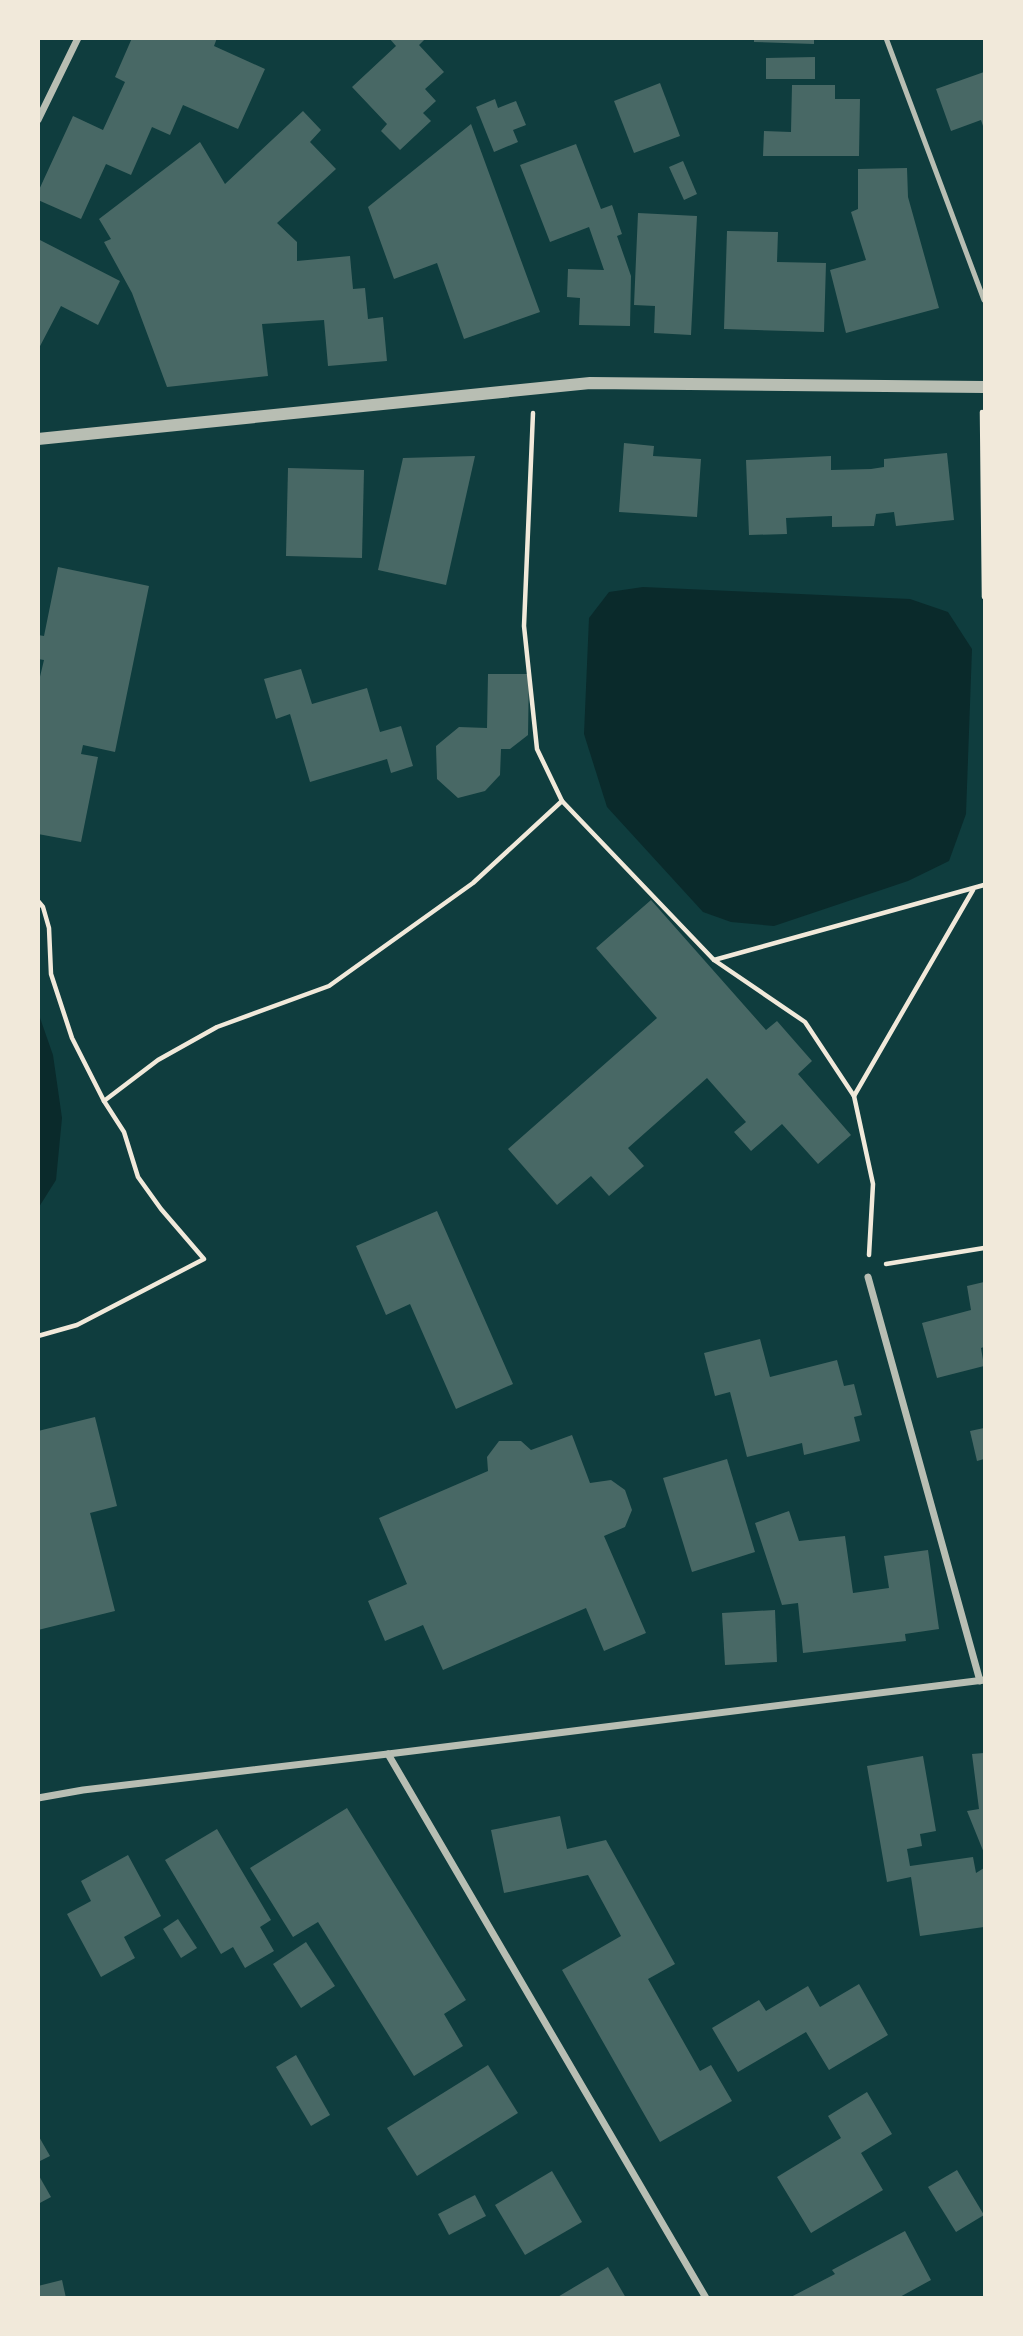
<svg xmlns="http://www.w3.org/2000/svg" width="1023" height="2336" font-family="'Fira Sans',sans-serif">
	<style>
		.water { fill: #0a2a2b }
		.building { fill: #486865 }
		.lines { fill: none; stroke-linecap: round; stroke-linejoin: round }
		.path { stroke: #f1e9da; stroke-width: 4.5 }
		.service { stroke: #b8beb3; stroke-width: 5 }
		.minor { stroke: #b8beb3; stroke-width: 7 }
		.tertiary { stroke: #b8beb3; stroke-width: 12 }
	</style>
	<rect width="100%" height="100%" fill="#0f3d3e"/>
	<g class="water">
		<path d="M643,587l267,12 38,13 24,37 -6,165 -17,47 -41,20 -134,45 -43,-4 -28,-10 -96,-105 -23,-73 5,-116 20,-26z"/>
		<path d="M39,1015l14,40 9,63 -6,62 -17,27z"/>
	</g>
	<g class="building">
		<path d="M132,38h85l-3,8 51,23 -27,60 -55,-24 -13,30 -18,-8 -21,48 -25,-11 -25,55 -43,-19v-8l35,-76 30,14 22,-48 -10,-5z"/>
		<path d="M389,38h37l-7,7 25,27 -19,17 11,12 -13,12 8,8 -31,29 -19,-19 6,-7 -35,-37 44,-41z"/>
		<path d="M754,38h60v6l-60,-2z"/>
		<path d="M815,57v22h-49v-21z"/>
		<path d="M984,72v57l-3,-9 -30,11 -15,-42z"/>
		<path d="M660,83l20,53 -46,17 -20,-52z"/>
		<path d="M792,85h43v14h25l-1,57h-96l1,-25 27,1z"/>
		<path d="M495,99l3,9 18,-7 10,24 -13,5 5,12 -24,10 -18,-45z"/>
		<path d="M303,111l18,19 -11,12 26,27 -59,54 20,19v19l53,-5 3,33 12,-1 3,31 15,-2 4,44 -59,5 -4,-46 -62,4 6,52 -101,11 -35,-94 -28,-51 7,-3 -12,-20 101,-77 25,42z"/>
		<path d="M471,124l69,188 -76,27 -27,-76 -43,16 -26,-72z"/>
		<path d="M576,144l25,65 11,-4 10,29 -5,2 14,40 -1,50 -51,-1 1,-27 -13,-1 1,-28 36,1 -15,-43 -39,15 -30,-77z"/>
		<path d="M683,161l14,33 -13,6 -15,-33z"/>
		<path d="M907,168l1,29 31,111 -93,25 -16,-63 36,-10 -15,-48 7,-3v-40z"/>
		<path d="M638,213l59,3 -6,119 -37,-2 1,-27 -21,-1z"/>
		<path d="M727,231l51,1 -1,30 49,1 -2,69 -100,-3z"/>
		<path d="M38,239l82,42 -22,44 -37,-19 -23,44z"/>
		<path d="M624,443l30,3 -1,10 48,3 -4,58 -78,-5z"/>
		<path d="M947,453l7,67 -58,6 -2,-14 -18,2 -2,12 -42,1v-11l-46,2 1,16 -38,1 -3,-75 85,-4v14l40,-1 13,-2v-8z"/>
		<path d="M475,456l-29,129 -68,-15 25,-112z"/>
		<path d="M288,468l76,2 -2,88 -76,-2z"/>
		<path d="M58,567l91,19 -34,166 -32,-7 -2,9 17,3 -17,85 -43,-8v-149l6,-25 -6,-1v-24l6,1z"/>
		<path d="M301,669l11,35 55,-16 13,44 21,-6 12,40 -22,7 -4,-14 -77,23 -20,-68 -14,5 -12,-40z"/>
		<path d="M488,674h41l-1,61 -18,14h-9l-1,26 -15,16 -27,7 -21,-19 -1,-33 23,-19 28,1z"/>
		<path d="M651,900l115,130 11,-9 35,40 -14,13 53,61 -33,29 -36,-40 -31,27 -17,-19 12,-10 -39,-44 -79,70 16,18 -35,30 -18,-20 -34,29 -49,-56 149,-131 -61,-70z"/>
		<path d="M437,1211l76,173 -57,25 -46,-105 -24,11 -30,-69z"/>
		<path d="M984,1282v65l-3,1 3,18 -47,12 -15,-55 49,-13 -4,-24z"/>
		<path d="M760,1339l10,38 67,-17 7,26 10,-2 8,31 -8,2 6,24 -56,14 -2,-12 -55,14 -17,-65 -15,4 -11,-43z"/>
		<path d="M95,1417l22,89 -27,7 25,98 -77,19v-199z"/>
		<path d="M984,1428v31l-7,2 -7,-30z"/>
		<path d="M572,1435l18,48 21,-3 14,10 7,20 -7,17 -21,9 42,97 -42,18 -18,-43 -143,62 -20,-45 -38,16 -17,-40 39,-17 -28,-66 109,-47 -1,-14 12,-16h22l10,9z"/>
		<path d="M727,1459l28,93 -63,20 -29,-94z"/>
		<path d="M789,1511l10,30 46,-5 8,57 36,-5 -5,-32 44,-6 11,79 -34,5 1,7 -103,12 -5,-50 -16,2 -27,-82z"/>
		<path d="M775,1610l2,52 -52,3 -3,-52z"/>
		<path d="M984,1753v100l-17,-42 12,-2 -7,-55z"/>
		<path d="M923,1756l13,75 -16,3 2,12 -15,3 3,17 63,-9 3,16 8,-5v59l-64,9 -9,-59 -24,5 -20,-116z"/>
		<path d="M347,1808l119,192 -22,14 19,32 -49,30 -96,-154 -25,15 -43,-69z"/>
		<path d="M560,1816l7,33 39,-9 69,124 -27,15 52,92 11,-6 21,36 -72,41 -98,-172 59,-34 -33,-61 -84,18 -13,-63z"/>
		<path d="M217,1829l54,91 -11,7 14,24 -29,17 -12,-21 -12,7 -56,-94z"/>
		<path d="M128,1855l33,61 -37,21 11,21 -34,19 -34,-63 24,-13 -10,-20z"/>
		<path d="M178,1919l19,29 -16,10 -18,-29z"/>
		<path d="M306,1942l29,44 -34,22 -28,-44z"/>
		<path d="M859,1984l29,51 -59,35 -23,-38 -68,40 -26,-44 47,-28 7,11 42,-25 12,21z"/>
		<path d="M296,2055l34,60 -19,11 -35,-59z"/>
		<path d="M488,2065l30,48 -101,63 -30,-48z"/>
		<path d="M867,2092l25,42 -31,19 22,37 -72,43 -34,-56 64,-39 -13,-22z"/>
		<path d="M38,2135l12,21 -12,6z"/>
		<path d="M957,2170l27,45 -28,17 -28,-45z"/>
		<path d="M552,2171l30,51 -57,33 -30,-50z"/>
		<path d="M38,2174l13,23 -13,7z"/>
		<path d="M475,2195l11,21 -37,19 -11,-21z"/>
		<path d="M905,2231l26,49 -33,18h-109l46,-24 -3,-4z"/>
		<path d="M608,2267l18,31h-70z"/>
		<path d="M62,2280l4,18h-28v-12z"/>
	</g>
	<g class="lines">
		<g class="path">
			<path d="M982,412l2,185"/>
			<path d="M533,413l-9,213 13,123 25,52 152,159 91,62 49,74 19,88 -4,71"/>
			<path d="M38,901l5,6 6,21 2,46 21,64 32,63"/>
			<path d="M714,960l270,-75"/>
			<path d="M854,1096l119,-206"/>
			<path d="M886,1264l98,-16"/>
			<path d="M38,1336l39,-11 127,-66 -43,-50 -23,-32 -14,-45 -20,-31 54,-41 59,-33 112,-41 144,-103 89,-82"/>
		</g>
		<path class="service" d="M886,38l98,262"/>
		<g class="minor">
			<path d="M38,120l40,-82"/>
			<path d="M868,1277l112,404"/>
			<path d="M388,1754l318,544"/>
			<path d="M38,1798l45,-8 305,-36 596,-74"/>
		</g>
		<path class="tertiary" d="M38,439l552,-56 394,4"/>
	</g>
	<rect width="1023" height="2336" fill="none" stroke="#f1e9da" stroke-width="80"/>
</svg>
